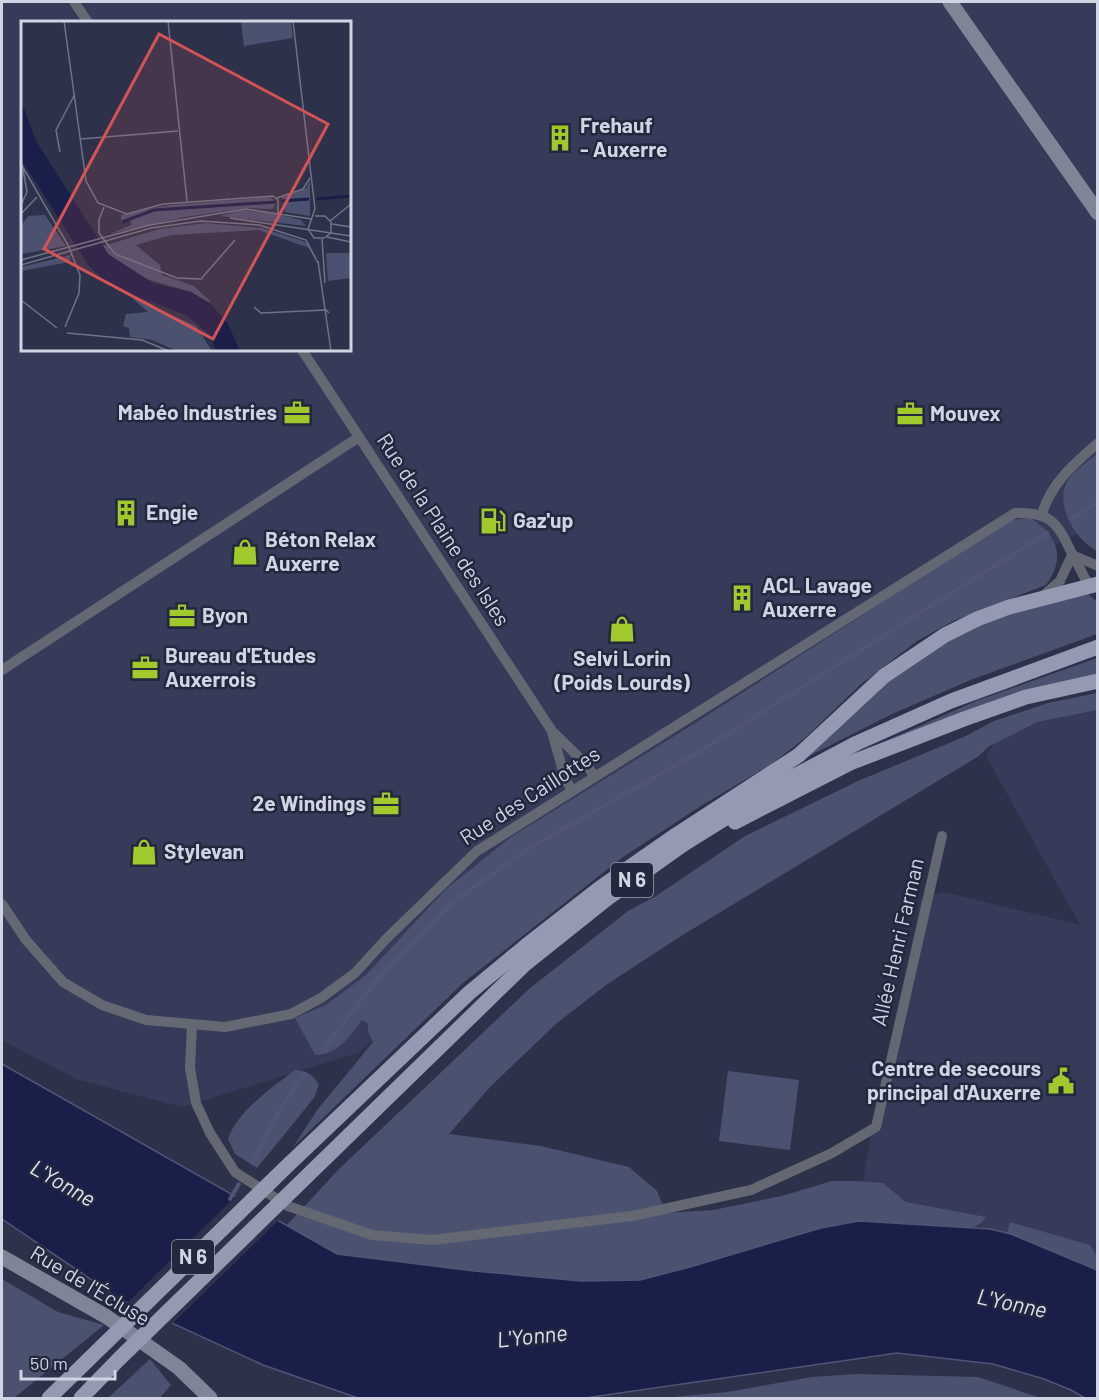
<svg xmlns="http://www.w3.org/2000/svg" width="1099" height="1400" font-family="Barlow,sans-serif">
	<style>
		.built { fill: #353b59; fill-rule: evenodd }
		.green { fill: #4b5270 }
		.water { fill: #191f49; stroke: #505577; stroke-width: 1.5 }
		.pier { fill: #2d324a }
		.lines { fill: none; stroke-linecap: round; stroke-linejoin: round }
		.stream { stroke: #505577; stroke-width: 4 }
		.street { stroke: #646873; stroke-width: 10 }
		.secondary { stroke: #7f8497; stroke-width: 15 }
		.primary { stroke: #949ab2; stroke-width: 15 }
		.labels { text-anchor: middle; stroke-width: 5; stroke-linejoin: round; paint-order: stroke }
		.shield { fill: #23283f; stroke: #9ca0b2; stroke-width: 1.5 }
		.shield-label { font-size: 20px; font-weight: bold; fill: #d0d4e3 }
		.poi-label { font-size: 21px; font-weight: bold; fill: #d0d4e3; stroke: #23283f; text-anchor: start }
		.street-label { font-size: 21px; fill: #d0d4e3; stroke: #23283f }
		.water-label { font-size: 22px; font-style: italic; fill: #dee3f2; stroke: #23283f }
		.inset-river { fill: none; stroke: #191f49; stroke-width: 3 }
		.inset-road { fill: none; stroke: #6e7387; stroke-width: 1.5 }
		.view { fill: #d45357; fill-opacity: 0.15; stroke: #d45357; stroke-width: 3 }
		.inset-edge { fill: none; stroke: #d0d4e3; stroke-width: 3 }
	</style>
	<rect width="100%" height="100%" fill="#2d324a"/>
	<g class="built">
		<path d="M2,2h1095v522l-167,85 -450,334 -122,110 -176,54 -106,-28 -74,-39zM22,22h328v328h-328z"/>
		<path d="M1097,702v562l-237,-55 6,-47 55,-264 23,-6 136,33 -94,-169 23,-36z"/>
	</g>
	<g class="green">
		<path d="M1097,454v97c-23,-12 -47,-52 -25,-76 7,-8 17,-14 25,-21z"/>
		<path d="M1030,518c28,17 36,40 16,67l-93,36 -36,20 -57,44 -55,53 -35,27 -66,39 -81,53 -160,126 -170,164 25,-38 55,-67 -5,-11v-7l-6,-4c-13,17 -24,35 -47,35l-20,-37 31,-13 40,-30 79,-85 66,-53 186,-115 313,-202z"/>
		<path d="M1087,593l10,9v32l-124,45 -81,35 -87,44 73,-70 88,-58 48,-20z"/>
		<path d="M1097,658v16l-252,85 131,-58z"/>
		<path d="M1097,693v17l-60,12 -49,25 -9,9 -298,180 -75,49 -49,38 -66,63 -42,48 92,12 88,21 28,24 9,22 47,-3 69,-14 50,-15h25l26,2 23,19 80,15 -5,6 -9,5 -114,-7 -37,7 -131,39 -50,13 -59,1 -107,-10 -137,-17 -51,-28 53,-57 190,-180 99,-78 28,-15 89,-60 113,-55 108,-45 28,-15 54,-18z"/>
		<path d="M295,1070c12,1 18,4 24,15l-5,13 -57,70 -22,-14 -7,-15c9,-28 45,-52 67,-69z"/>
		<path d="M728,1071l71,9 -9,70 -71,-9z"/>
		<path d="M1010,1222l80,23 7,11v14l-90,-37z"/>
		<path d="M2,1279l56,33 46,13 -90,73h-12z"/>
		<path d="M150,1359l21,26 -11,13h-52z"/>
		<path d="M856,1374l122,3 63,21h-379l65,-6 85,-15z"/>
	</g>
	<path class="water" d="M2,1064l335,190 137,17 107,10 59,-1 50,-13 131,-39 38,-7 131,8 21,5 86,36v128h-12l-14,-8 -27,-11 -51,-15 -96,-11 -312,45h-227l-95,-33 -143,-66 -118,-80z"/>
	<path class="pier" d="M237,1195l43,24 -110,107 -45,-21z"/>
	<g class="lines">
		<g class="stream">
			<path d="M1072,518l26,-16"/>
			<path d="M322,1051l48,-63 80,-84 78,-55 171,-97 348,-219"/>
			<path d="M252,1162l34,-62 18,-26"/>
			<path d="M230,1199l9,-15"/>
		</g>
		<g class="street">
			<path d="M74,2l14,20"/>
			<path d="M302,350l250,381 34,33 8,12"/>
			<path d="M1042,514c9,-31 32,-50 56,-71"/>
			<path d="M1072,555l26,11"/>
			<path d="M1044,595l16,-14 12,-26"/>
			<path d="M2,670l357,-233"/>
			<path d="M552,732l13,46 7,13"/>
			<path d="M2,904l24,36 37,42 39,23 44,15 79,7 66,-13 30,-16 34,-25 32,-35 90,-87 538,-338c44,-2 44,18 63,52 4,7 7,15 12,21"/>
			<path d="M192,1025l-2,43 6,35 14,30 25,39 53,34 84,29 60,5 200,-24 119,-26 81,-37 44,-26 66,-291"/>
		</g>
		<g class="secondary">
			<path d="M950,2l148,211"/>
			<path d="M2,1257l105,60 72,51 31,30"/>
		</g>
		<g class="primary">
			<path d="M785,781l72,-38 94,-42 147,-54"/>
			<path d="M735,822l115,-59 114,-44 62,-22 72,-16"/>
			<path d="M49,1398l236,-230 184,-175 58,-48 73,-57 76,-53 123,-80 85,-79 61,-41 32,-16 32,-12 89,-23"/>
			<path d="M81,1398l39,-40 404,-393 84,-67 76,-54 109,-68"/>
		</g>
	</g>
	<defs>
		<g id="building-bare" transform="scale(2.07)"><path d="M-4-6H4V6H1V3H-1V6H-4ZM-2.5-4.3h1.7v1.8h-1.7ZM.8-4.3h1.7v1.8H.8ZM-2.5-1h1.7V.8h-1.7ZM.8-1h1.7V.8H.8Z" fill="#a0c92b" stroke="#23283f" stroke-width="2.5" paint-order="stroke"/></g>
		<g id="office-bare" transform="scale(2.07)"><path d="M-6-3h4V-5.5h4V-3h4V5H-6ZM-1-4.5V-3h2v-1.5ZM-6 0V1H6V0Z" fill="#a0c92b" stroke="#23283f" stroke-width="2.5" paint-order="stroke"/></g>
		<g id="fuel-bare" transform="scale(2.07)"><path d="M-5.5-6h7V0h2V4h1.3V-2.5L3-4.5l.8-.8L6-3V5H2.5V1h-1V6h-7ZM-4.2-4.7v3.2H.2V-4.7Z" fill="#a0c92b" stroke="#23283f" stroke-width="2.5" paint-order="stroke"/></g>
		<g id="shop-bare" transform="scale(2.07)"><path d="M-5-2.5h2.3a2.7 3.5 0 0 1 5.4 0H5L5.5 6h-11ZM-1.5-2.5h3a1.5 2.3 0 0 0-3 0Z" fill="#a0c92b" stroke="#23283f" stroke-width="2.5" paint-order="stroke"/></g>
		<g id="civic-bare" transform="scale(2.07)"><path d="M-.6-6.5H3V-4.5H.6V-3L4-1V1h2V6H-6V1h2V-1L-.6-3ZM-1.2 2.5V6h2.4V2.5Z" fill="#a0c92b" stroke="#23283f" stroke-width="2.5" paint-order="stroke"/></g>
	</defs>
	<g fill-rule="evenodd">
		<use href="#building-bare" x="560" y="138"/>
		<use href="#office-bare" x="297" y="413"/>
		<use href="#office-bare" x="910" y="414"/>
		<use href="#building-bare" x="126" y="513"/>
		<use href="#fuel-bare" x="493" y="521"/>
		<use href="#shop-bare" x="245" y="552"/>
		<use href="#building-bare" x="742" y="598"/>
		<use href="#office-bare" x="182" y="616"/>
		<use href="#shop-bare" x="622" y="629"/>
		<use href="#office-bare" x="145" y="668"/>
		<use href="#office-bare" x="386" y="804"/>
		<use href="#shop-bare" x="144" y="852"/>
		<use href="#civic-bare" x="1061" y="1081"/>
	</g>
	<g class="labels">
		<g class="shield">
			<rect x="611" y="863" width="42" height="34" rx="4.5"/>
			<rect x="172" y="1240" width="42" height="34" rx="4.5"/>
		</g>
		<g class="shield-label">
			<text x="632" y="887">N 6</text>
			<text x="193" y="1264">N 6</text>
		</g>
		<g class="poi-label">
			<text x="580" y="133">Frehauf<tspan x="580" dy="24">- Auxerre</tspan></text>
			<text x="277" y="420" text-anchor="end">Mabéo Industries</text>
			<text x="930" y="421">Mouvex</text>
			<text x="146" y="520">Engie</text>
			<text x="513" y="528">Gaz'up</text>
			<text x="265" y="547">Béton Relax<tspan x="265" dy="24">Auxerre</tspan></text>
			<text x="762" y="593">ACL Lavage<tspan x="762" dy="24">Auxerre</tspan></text>
			<text x="202" y="623">Byon</text>
			<text x="165" y="663">Bureau d'Etudes<tspan x="165" dy="24">Auxerrois</tspan></text>
			<text x="622" y="666" text-anchor="middle">Selvi Lorin<tspan x="622" dy="24">(Poids Lourds)</tspan></text>
			<text x="366" y="811" text-anchor="end">2e Windings</text>
			<text x="164" y="859">Stylevan</text>
			<text x="1041" y="1076" text-anchor="end">Centre de secours<tspan x="1041" dy="24">principal d'Auxerre</tspan></text>
		</g>
		<g class="street-label">
			<text transform="translate(443 530) rotate(57)" y="7">Rue de la Plaine des Isles</text>
			<text transform="translate(530 796) rotate(-33)" y="7">Rue des Caillottes</text>
			<text transform="translate(898 942) rotate(-77)" y="7">Allée Henri Farman</text>
			<text transform="translate(90 1286) rotate(31)" y="7">Rue de l'Écluse</text>
		</g>
		<g class="water-label">
			<text transform="translate(63 1183) rotate(30)" y="8">L'Yonne</text>
			<text transform="translate(1012 1303) rotate(12)" y="8">L'Yonne</text>
			<text transform="translate(532 1336) rotate(-6)" y="8">L'Yonne</text>
		</g>
	</g>
	<g transform="translate(21 21)">
		<rect width="330" height="330" fill="#2d324a"/>
		<path d="M220,0h50l2,17 -49,8zM289,159v36l-25,-4 -3,-15 24,-9zM250,176l5,6 -4,6 -25,-1 -62,9 -75,17 21,-9v-4l-10,1v-7l48,-10zM221,189l35,4 24,6 5,6 -86,-10zM24,194l21,31 -45,8v-28l7,-10zM184,202l57,5 41,13 5,3 10,22 -9,-18 -50,-18 -88,5 -35,10 24,20 2,10 32,11 17,16h-3l-17,-10 -48,-14 -35,-24 -5,-8 56,-17zM305,232h25v25l-23,3zM50,234l-2,7 -48,9v-4zM110,276l65,29 16,25h-35l-25,-11 -22,-3 -1,-9 -6,-2 3,-12 22,-2z" fill="#4b5270"/>
		<path d="M0,79l15,41 72,113 45,29 38,9 20,12 17,20 12,27h-24l-6,-16 -24,-20 -75,-28 -23,-22 -67,-106z" fill="#191f49"/>
		<path class="inset-river" d="M296,178l34,-3M260,180l28,-2M101,201l32,-12 122,-8"/>
		<path class="inset-road" d="M43,0l22,160 12,22 29,11 36,-10 110,-8 5,4v13M147,0l19,180M272,0l22,188 -7,20 6,9h10l7,-5v-11l-6,-6h-10M60,118l97,-8M39,131l-4,-22 19,-36M0,143l47,81 12,30 -1,18 -14,34M256,177l26,-9 7,-11M0,184l6,-13 -4,-23M83,186l-5,13v13l16,21 62,24 24,1 34,-39M0,193l16,-17M209,197l121,18M309,200l21,-17M311,203l19,3M130,207l50,-7 58,4 47,15 12,23M306,216l24,5M301,218l3,44M0,239l129,-35 96,-16 66,10M297,240l13,90M0,244l130,-37M0,279l36,28M233,286l7,6 65,-3 3,3M46,312l75,7 27,11"/>
		<path class="view" d="M138,13l169,90 -115,215 -169,-90z"/>
		<rect width="330" height="330" class="inset-edge"/>
	</g>
	<rect width="1099" height="1400" fill="none" stroke="#d0d4e3" stroke-width="6"/>
	<path d="M21 1370v9h94v-9" fill="none" stroke="#d0d4e3" stroke-width="3"/>
	<text x="30" y="1370" font-size="18" fill="#d0d4e3" stroke="#23283f" stroke-width="4.5" paint-order="stroke">50 m</text>
</svg>
